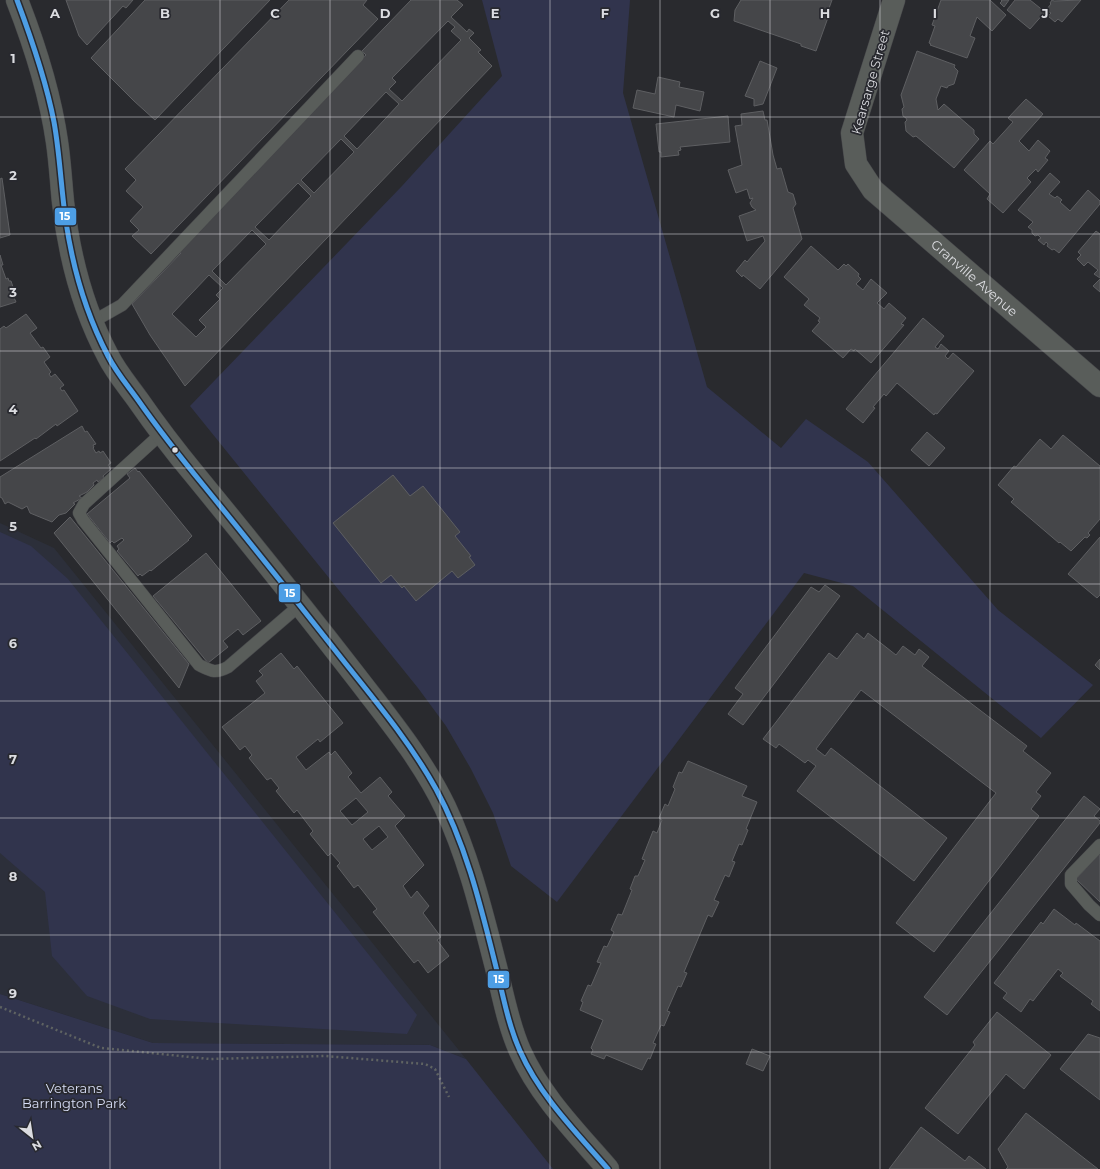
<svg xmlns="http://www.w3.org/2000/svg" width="1100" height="1169" font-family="Montserrat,sans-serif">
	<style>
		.built { fill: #2c2f3a }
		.green { fill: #31344d }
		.building { fill: #454649; stroke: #5e5f62; fill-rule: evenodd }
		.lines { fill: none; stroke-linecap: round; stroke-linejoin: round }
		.service-casing { stroke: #46474a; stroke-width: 13 }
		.minor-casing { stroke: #46474a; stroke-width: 23 }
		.tertiary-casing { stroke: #46474a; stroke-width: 23 }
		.path { stroke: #5f6362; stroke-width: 2.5; stroke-dasharray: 2 3; stroke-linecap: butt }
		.service { stroke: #595d5a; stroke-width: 12 }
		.minor { stroke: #595d5a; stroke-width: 22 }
		.tertiary { stroke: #595d5a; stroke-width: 22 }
		.bus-1-casing { stroke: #28292f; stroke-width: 8 }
		.bus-1 { stroke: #4d9ee5; stroke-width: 5 }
		.grid { fill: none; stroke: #dbdce0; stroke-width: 1; stroke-opacity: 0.55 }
		.bus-dot { fill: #dbdce0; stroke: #28292f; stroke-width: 1.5 }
		.labels { text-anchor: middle; stroke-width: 3.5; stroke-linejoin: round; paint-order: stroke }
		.street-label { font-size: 13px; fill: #dbdce0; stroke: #28292f }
		.park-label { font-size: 13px; fill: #d9dff8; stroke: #28292f }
		.grid-label { font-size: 13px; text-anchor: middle; font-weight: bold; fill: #dbdce0; stroke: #28292f; stroke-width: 3.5; stroke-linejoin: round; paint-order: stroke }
		.line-badge { stroke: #28292f; stroke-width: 1.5 }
		.badge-label { font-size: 11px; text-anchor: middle; font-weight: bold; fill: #fff }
	</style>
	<rect width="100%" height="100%" fill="#292a2e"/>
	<path class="built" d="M0,523l54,25 412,511 -36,-14 -277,-2 -153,-49z"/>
	<g class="green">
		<path d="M482,0h148l-7,93 84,294 74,61 25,-29 62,43 130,148 95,75 -52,53 -188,-152 -49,-13 -247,329 -46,-36 -18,-53 -22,-44 -25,-43 -28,-38 -228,-282 212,-220 100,-110z"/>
		<path d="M0,532l31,14 37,33 349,436 -10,19 -257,-15 -63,-23 -35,-40 -7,-64 -45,-39z"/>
		<path d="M0,994l153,49 277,2 36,14 87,110h-553z"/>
	</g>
	<g class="building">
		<path d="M66,0h67l-7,8 -3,-2 -36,39 -8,-9z"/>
		<path d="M145,0h125l-115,120 -21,-19 -43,-43z"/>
		<path d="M289,0h78l-4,5 15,14 -227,235 -19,-18 7,-6 -9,-9 13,-14 -17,-16 10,-11 -11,-11z"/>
		<path d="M411,0h46l6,5 -12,12 16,15 2,-3 5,4 -5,5 12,12 -3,2 14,14 -307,320 -35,-51 -18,-31 49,-51 -3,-3 188,-195 -4,-4zM448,21l7,6 -4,4 10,9 -59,61 -13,-12 7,-7 -4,-4zM386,92l13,12 -42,45 -13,-13zM341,139l13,13 -40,41 -13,-13zM298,183l13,13 -42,44 -14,-13zM252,230l14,14 -40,41 -14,-14zM209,275l14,13 -7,7 4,4 -21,21 7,7 -10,10 -24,-23z"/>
		<path d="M741,0h91l-4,11 2,1 -14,39 -15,-5v-2l-67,-23 1,-11z"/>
		<path d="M941,0h49l16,15 -14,16 -15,-14 -7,19 5,2 -8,20 -37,-13 1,-1 -2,-1 6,-17 -3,-1z"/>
		<path d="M1001,0h8l-5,7 -4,-4 2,-2z"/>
		<path d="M1015,0h15l15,12 -15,17 -23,-19z"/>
		<path d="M1052,0l2,1 27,-1 -19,22 -4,-3 -3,3 -7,-6 3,-3 -5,-3 5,-6 -1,-1z"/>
		<path d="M917,51l38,14 -1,2 4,4 -4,13 -6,2 -1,2 -6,-2 -5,13 2,11 6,-6 30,26v4l5,5 -25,29 -38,-32 -3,1 -7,-6 -1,-9 2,-2 -1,-2 -3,-2 -1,-7 2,-2 -3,-12z"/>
		<path d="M760,61l17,7 -14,36 -9,2v-7l-9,-3z"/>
		<path d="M658,77l22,5 -1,5 25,5 -4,19 -24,-6 -2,12 -41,-9 4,-18 18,4z"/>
		<path d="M1026,99l17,15 -24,27 10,10 9,-11 12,11 -5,7 3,2 -10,12 -2,-3 -9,9 4,4 -28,31 -16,-14 3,-5 -26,-24 26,-29 3,3 20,-22 -5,-4z"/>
		<path d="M763,111l2,9h2l6,35 4,14 4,-1 7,24 5,2 3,10 -3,4 9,31 -42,50 -17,-14 -1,2 -6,-6 9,-11 2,2 18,-21 -2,-5 -16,5 -8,-25 17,-6 -4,-3 -2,-4 3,-5 -3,1 -3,-10 -11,4 -8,-23 14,-5 -7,-39 7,-1 -1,-11z"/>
		<path d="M728,116l2,26 -50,5 1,3 -3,1 1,4 -18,2v-5h-2l-3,-28z"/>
		<path d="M1050,173l10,9 -11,12 6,4 2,-2 5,4 -2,2 10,9 18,-21 12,11v3l-41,49 -5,-4 -2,1 -5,-4 1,-2 -2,-2 -2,3 -6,-5 3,-2 -3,-3 -3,1 -3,-3v-3l-4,-3 5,-5 -15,-12z"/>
		<path d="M2,178l8,57 -10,3v-59z"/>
		<path d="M1096,231l4,3v44l-6,-4 4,-4 -10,-8 -4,4 -7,-7 4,-4 -3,-3z"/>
		<path d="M811,246l27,24 6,-6 2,2 2,-2 11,10 -1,2 3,3 -5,5 7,6 8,-11 16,14 -10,10 7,6 5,-6 17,15 -5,6 3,1 -33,38 -16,-14 -1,2 -3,-2 -8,9 -31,-27 8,-9 -2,-1 2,-3 -16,-13 5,-6 -25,-22z"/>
		<path d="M0,255l3,10h-2l5,14 2,-1 1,3h2l4,12h-3l4,9 -16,5z"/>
		<path d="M1100,279v13l-7,-6z"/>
		<path d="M26,314l11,14 -7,5 11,15 2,-1 7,10 -6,5 7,10 -2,2 2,3 4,-3 9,11 -4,3 2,3 2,-1 14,21 -21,15 -1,-2 -20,15 -1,-1 -35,23v-132l4,-3 2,2z"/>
		<path d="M923,318l21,18 -9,11 3,2 3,-5 8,7 -4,5 3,3 5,-6 21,18 -37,43 -2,-1 -1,2 -37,-32 -11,13 -2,-2 -11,13 2,1 -12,15 -17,-14z"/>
		<path d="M82,426l3,6 2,-1 9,13 -3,1 1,2 -1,1 3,5 3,-2 1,2 3,-2 8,12 -3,2 3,4 -8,7 1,2 -6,4 -1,-2 -4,3 1,2 -7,7 -8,4 3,2 -9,5 2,1 -9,9 -7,2 -7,7 -22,-9 -3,-7 -5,3 -14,-7 -3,2 -3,-6 -2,-1v-20z"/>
		<path d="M927,432l18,16 -16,18 -18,-16z"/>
		<path d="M1063,435l37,31v53l-12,14 2,2 -3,3 -2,-1 -14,14 -11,-9 -1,1 -48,-41 3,-3 -16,-14 16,-19 2,1 24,-28 11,10z"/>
		<path d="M135,468l3,4 1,-1 53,65 -4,4h1l-38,31 -1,-1 -8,6 -2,-2 -2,2 -21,-25 2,-2 -2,-3 7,-6 -2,-2 -8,5 -2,-2 -2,2 -23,-29 43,-36 -3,-4z"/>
		<path d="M393,475l17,21 13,-10 37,46 -5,4 16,20 -2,1 6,8 -17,13 -6,-7 -36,30 -12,-15 -2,2 -11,-13 -10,8 -48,-60z"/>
		<path d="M70,517l119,147 -10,24 -125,-155z"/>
		<path d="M1100,537v58l-3,3 -29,-24z"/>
		<path d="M206,553l55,68 -18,14 -5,-6 -15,12 5,6 -20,16 -55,-67z"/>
		<path d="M825,585l15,11 -97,129 -15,-11 15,-20 -8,-6 76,-101 8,5z"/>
		<path d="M857,633l7,6 4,-6 28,22 7,-9 12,9 4,-6 10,8 -7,9 105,80 -4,5 28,22 -15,19 5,4 -10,13 8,7 -105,136 -38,-29 100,-130 -135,-103 -45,59 9,7 6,-8 116,90 -33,43 -117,-90 19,-25 -8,-6 -3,3 -26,-19 -3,4 -13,-9 66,-86 8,6z"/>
		<path d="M281,653l13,16 3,-3 46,57 -23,19 -2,-3 -22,18 10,13 23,-18 2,3 4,-4 17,22 -4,4 13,16 19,-16 12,15 -4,4 17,20 -10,10 29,39 -21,21 8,12 6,-7 12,15 -6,7 18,24 -4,3 12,16 -21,17 -10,-13 -4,3 -41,-51 4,-3 -19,-24 -4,3 -17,-22 3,-3 -9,-10 -3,3 -18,-22 3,-3 -16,-21 -3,3 -18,-22 3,-3 -8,-10 -4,2 -18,-22 3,-3 -7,-9 -5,4 -18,-23 43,-34 -9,-12 7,-6 -4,-4zM356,798l12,14 -16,13 -12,-14zM379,826l9,11 -16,13 -9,-11z"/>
		<path d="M1100,659v11l-5,-5z"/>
		<path d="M688,761l59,25 -5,10 15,6 -11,27 2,1 -6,15 -3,-1 -7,17 3,1 -6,15 -4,-2 -11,25 5,2 -7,15 -4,-2 -24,57 3,1 -6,14 -3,-1 -11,25 3,1 -6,14 -3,-1 -8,18 3,1 -6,15 -2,-1 -6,12 -36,-15 -2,4 -13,-5 2,-4 -2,-2 12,-28 -23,-10 3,-8 -2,-1 7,-16 3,1 10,-23 -4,-1 7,-16 3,1 7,-15 -3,-2 7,-16 4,1 10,-25 -2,-1 5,-13h3l7,-16 -3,-1 11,-28 4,2 5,-13 -3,-2 6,-14 3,2 7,-17 -2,-2 6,-15 3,1z"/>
		<path d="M1084,796l16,13 -6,7 6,5v2l-153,192 -23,-18z"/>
		<path d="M1100,853v49l-24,-23z"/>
		<path d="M1054,909l21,16 1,-2 24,18v70l-9,-7 2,-3 -33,-25 3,-3 -5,-4 -25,32 -3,-2 -9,13 -18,-14 4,-5 -13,-10 47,-61 2,2z"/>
		<path d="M997,1012l54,43 -27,34 -18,-15 -48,60 -33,-26 50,-63 -2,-3z"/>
		<path d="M1088,1034l12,4v62l-40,-31z"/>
		<path d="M752,1049l18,7 -7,15 -17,-7z"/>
		<path d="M1026,1113l72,56h-92l2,-2 -10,-18z"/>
		<path d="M921,1127l44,34 4,-5 17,13h-97z"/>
	</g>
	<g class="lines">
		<g class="service-casing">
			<g id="service">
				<path d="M92,322l30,-17 236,-249"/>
				<path d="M162,433l-78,71 -5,9 4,7 116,145c12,6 16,9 29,2l72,-62"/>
				<path d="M1100,845l-29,30v9l18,21 11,10"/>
			</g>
		</g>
		<g class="minor-casing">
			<g id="minor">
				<path id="s1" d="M894,0l-42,133 4,31 17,26 227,196"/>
			</g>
		</g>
		<g class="tertiary-casing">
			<path id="tertiary" d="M17,0c18,46 33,93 40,142 3,20 4,40 6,60 6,53 20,107 45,154 8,16 20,30 30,44 18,26 37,51 57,75 54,66 107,132 159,199 33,43 68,85 91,133 24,51 37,106 51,160 7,28 12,57 24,84 20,45 56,81 88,118"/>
		</g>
		<path class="path" d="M0,1007l101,41 109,11 115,-3 100,8 10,5 14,28"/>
		<use href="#service" class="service"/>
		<use href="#minor" class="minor"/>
		<use href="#tertiary" class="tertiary"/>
		<g class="bus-1-casing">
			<path id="bus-1" d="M17,0c15,40 29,80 37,122 6,33 7,67 12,100 7,47 20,92 42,134 8,16 20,30 30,44 21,30 43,58 66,86 48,59 95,118 142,178 32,40 65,80 90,125 30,55 45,118 60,178 7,28 12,57 24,84 20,45 56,81 88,118"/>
		</g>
		<use href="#bus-1" class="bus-1"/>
	</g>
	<path class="grid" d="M110,0v1169M220,0v1169M330,0v1169M440,0v1169M550,0v1169M660,0v1169M770,0v1169M880,0v1169M990,0v1169M0,117h1100M0,234h1100M0,351h1100M0,468h1100M0,584h1100M0,701h1100M0,818h1100M0,935h1100M0,1052h1100"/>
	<circle class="bus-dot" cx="175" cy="450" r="3.5"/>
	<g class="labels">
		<g class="street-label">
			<text transform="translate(870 82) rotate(-74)" y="5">Kearsarge Street</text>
			<text dy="5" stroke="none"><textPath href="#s1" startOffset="336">Granville Avenue</textPath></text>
		</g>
		<g class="park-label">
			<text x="74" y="1093">Veterans<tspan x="74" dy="15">Barrington Park</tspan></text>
		</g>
	</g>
	<g class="grid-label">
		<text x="55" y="18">A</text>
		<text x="165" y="18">B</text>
		<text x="275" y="18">C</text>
		<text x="385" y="18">D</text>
		<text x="495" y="18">E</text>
		<text x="605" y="18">F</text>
		<text x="715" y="18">G</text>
		<text x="825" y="18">H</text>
		<text x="935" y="18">I</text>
		<text x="1045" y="18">J</text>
		<text x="13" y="63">1</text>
		<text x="13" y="180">2</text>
		<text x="13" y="297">3</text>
		<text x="13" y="414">4</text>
		<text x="13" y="531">5</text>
		<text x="13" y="648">6</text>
		<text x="13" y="764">7</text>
		<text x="13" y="881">8</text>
		<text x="13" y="998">9</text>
	</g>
	<g class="line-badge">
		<rect x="54" y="207" width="23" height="19" rx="4" fill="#4d9ee5"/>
		<rect x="278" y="583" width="23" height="20" rx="4" fill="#4d9ee5"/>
		<rect x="487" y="970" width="23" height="19" rx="4" fill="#4d9ee5"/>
	</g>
	<g class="badge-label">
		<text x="65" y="220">15</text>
		<text x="290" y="597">15</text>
		<text x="499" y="983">15</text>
	</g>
	<g transform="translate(32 1137) rotate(150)" stroke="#28292f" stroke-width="3" paint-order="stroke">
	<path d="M0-3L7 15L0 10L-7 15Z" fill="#dbdce0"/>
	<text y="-6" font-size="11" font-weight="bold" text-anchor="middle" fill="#dbdce0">N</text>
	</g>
</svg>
